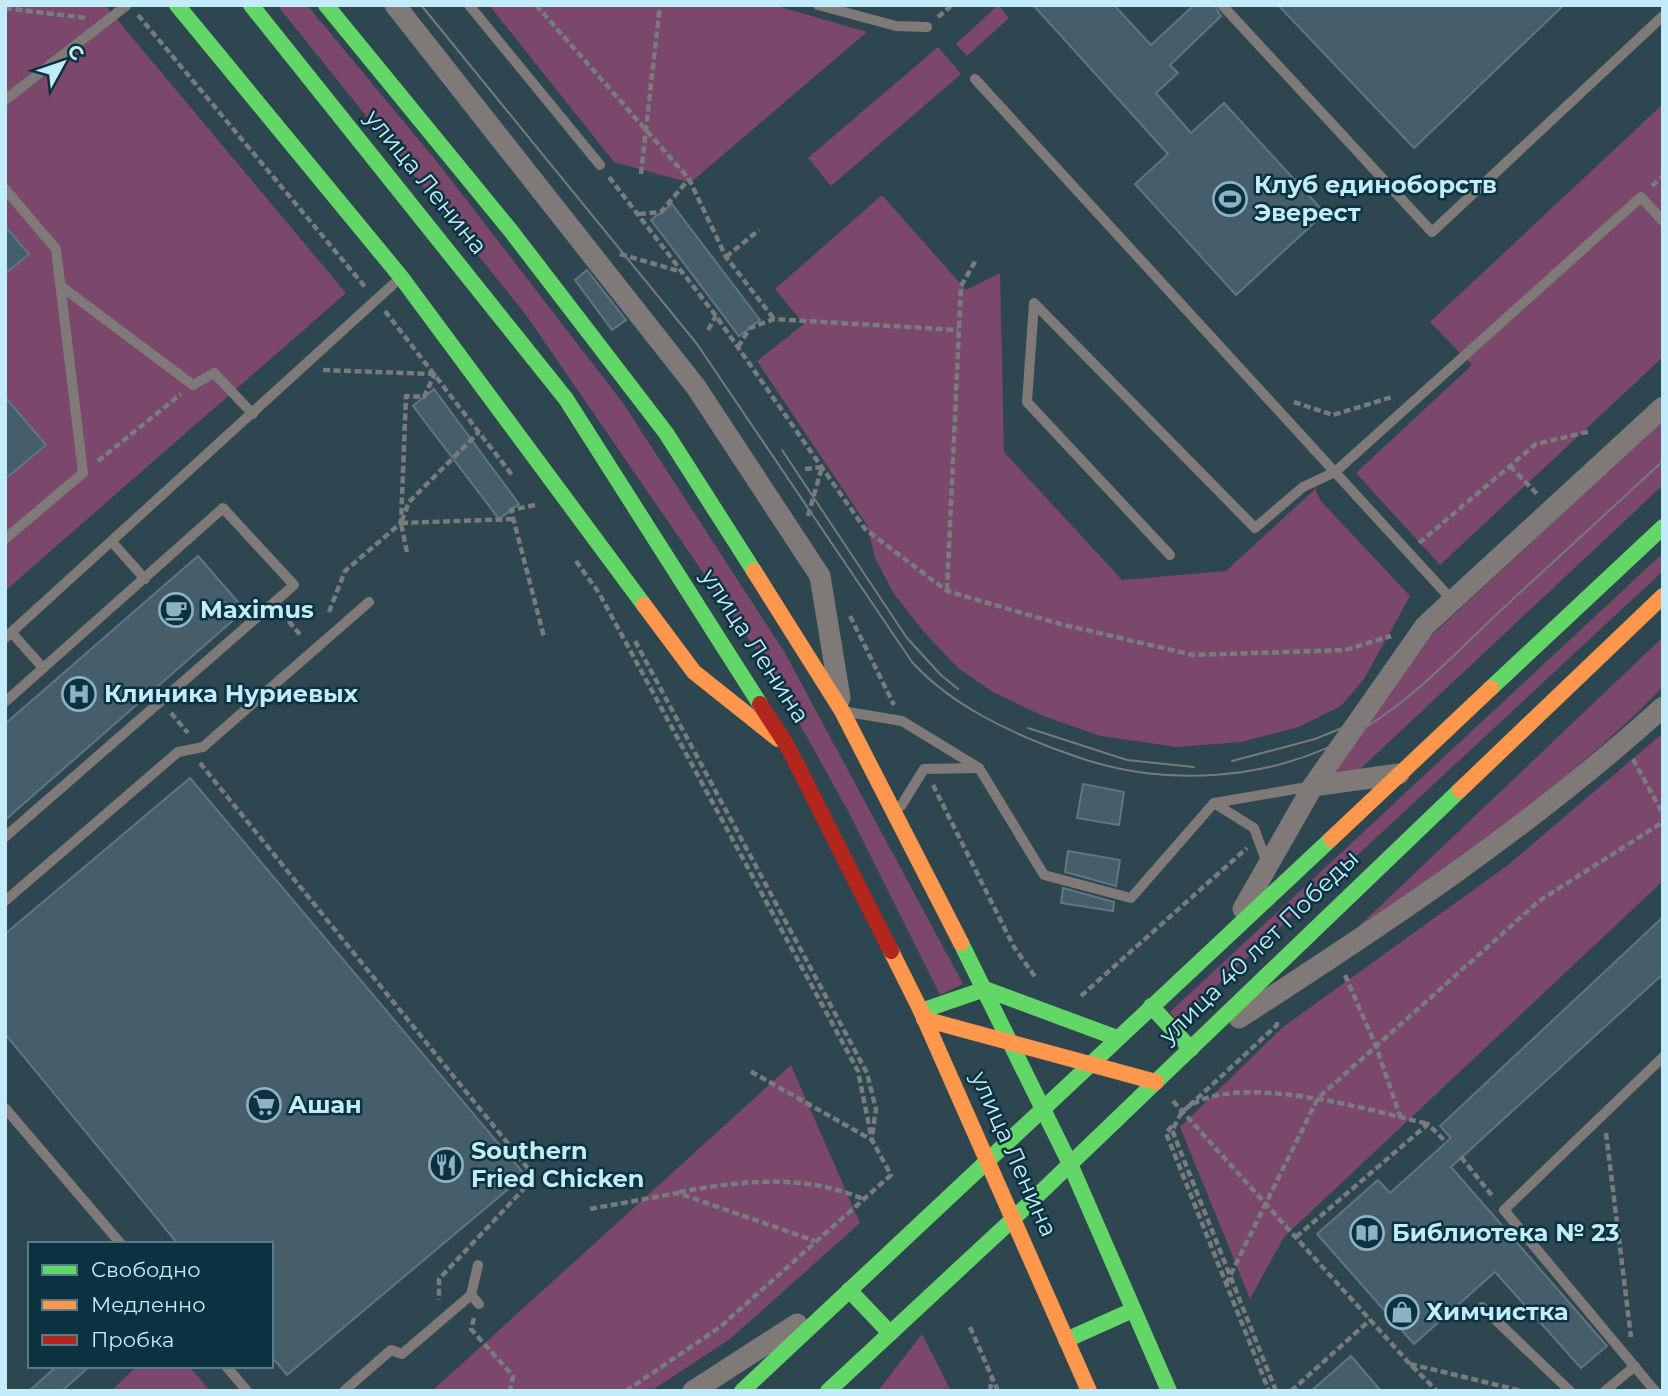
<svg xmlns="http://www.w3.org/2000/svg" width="1668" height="1396" font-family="Montserrat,sans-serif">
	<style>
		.green { fill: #7b476b }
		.building { fill: #465e6a; stroke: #5f7683; stroke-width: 2 }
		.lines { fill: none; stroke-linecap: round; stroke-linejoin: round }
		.path { stroke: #787c7d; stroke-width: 4.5; stroke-dasharray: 7 3.5; stroke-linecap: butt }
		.lane { stroke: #7f7978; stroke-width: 10 }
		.street { stroke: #7f7978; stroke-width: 21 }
		.fast { stroke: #63d668; stroke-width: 16 }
		.slow { stroke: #ff974d; stroke-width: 16 }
		.jam { stroke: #b3261e; stroke-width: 16 }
		.tram { stroke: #757a7b; stroke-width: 2 }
		.labels { text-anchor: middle; stroke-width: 5; stroke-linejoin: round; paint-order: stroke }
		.street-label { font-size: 24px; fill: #c3ecfb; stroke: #0b323e }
		.poi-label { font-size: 24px; font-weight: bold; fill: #c3ecfb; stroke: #0b323e; text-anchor: start }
	</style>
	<rect width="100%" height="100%" fill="#2d464f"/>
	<g class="green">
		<path d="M5,5h100l241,288 -341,298z"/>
		<path d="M277,5h30l131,158 185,240 162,250 178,331 -23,11 -93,-186 -79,-142 -242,-352z"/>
		<path d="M489,5h285l93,27 -177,151 -76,-21z"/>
		<path d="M998,5l11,13 -42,38 -11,-12z"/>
		<path d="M938,47l23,27 -130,112 -23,-28z"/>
		<path d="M1663,104v253l-223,208 -84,-92 116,-108 -42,-43z"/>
		<path d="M882,195l84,95 34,-17 4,179 118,128 104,-9 89,-82 6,12 89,95 -46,83 -23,27 -42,21 -58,15 -64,5 -76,-11 -58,-20 -50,-24 -35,-24 -34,-36 -30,-38 -19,-36 -8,-33 -110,-164 47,-37 -29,-35z"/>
		<path d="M1663,420v65l-307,288 -23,1 98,-138z"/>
		<path d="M1663,553v18l-485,451 -8,-10z"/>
		<path d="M1663,637v50c-91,94 -201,168 -308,243z"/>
		<path d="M1663,733v148l-379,356 -34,62 -70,-172 103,-100 225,-162z"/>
		<path d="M791,1065l69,158 -130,116 -79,52h-219z"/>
		<path d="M922,1334l29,57h-73z"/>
		<path d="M137,1366h52l21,25h-99z"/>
	</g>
	<g class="building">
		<path d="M1033,5h81l37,40 43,-40h20l7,11 -51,49 8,8 -22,20 35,40 33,-30 101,110 -89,82 -101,-111 33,-30z"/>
		<path d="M1278,5h286l-150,143z"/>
		<path d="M672,204l88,116 -21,16 -88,-116z"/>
		<path d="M5,226l24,28 -24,20z"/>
		<path d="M587,270l39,50 -14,10 -37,-50z"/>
		<path d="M434,389l85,115 -20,15 -86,-113z"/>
		<path d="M5,397l41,48 -41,34z"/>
		<path d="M198,556l47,54 -240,210v-96z"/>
		<path d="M190,778l335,397 -238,200 -16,-19v-112h-93l-173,-210v-100z"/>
		<path d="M1083,784l41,8 -5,33 -42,-7z"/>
		<path d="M1068,851l52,9 -4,26 -51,-14z"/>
		<path d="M1063,888l51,14 -1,9 -52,-8z"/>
		<path d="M1663,917v57l-212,193 156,179 -26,22 -86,-96 -81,72 -97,-110 61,-54 12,13 61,-55 -11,-12z"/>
		<path d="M1351,1356l30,35h-70z"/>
		<path d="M57,1366h33l-28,25h-33z"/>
	</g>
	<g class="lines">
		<g class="path">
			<path d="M536,5l153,174 37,78 48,62"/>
			<path d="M5,8l81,10"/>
			<path d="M138,15l228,273"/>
			<path d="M938,17l14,-12"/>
			<path d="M641,174l19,-169"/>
			<path d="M609,177l107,139 149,213 82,62 113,33 133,31 152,-5 46,-14"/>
			<path d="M1652,186l11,-10"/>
			<path d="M639,214l22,-2 28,-33"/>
			<path d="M620,254l62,18"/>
			<path d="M726,257l33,-27"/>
			<path d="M385,311l127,164"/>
			<path d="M708,330l8,-14"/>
			<path d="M738,347l12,-19 24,-9 184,11"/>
			<path d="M323,370l110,4"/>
			<path d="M1294,402l39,13 59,-18"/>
			<path d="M98,461l83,-67"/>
			<path d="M1510,466l27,28"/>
			<path d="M805,469l17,-2"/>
			<path d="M535,505l-24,5 33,127"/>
			<path d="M808,516l14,-49"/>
			<path d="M401,523l112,-4"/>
			<path d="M1419,543l117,-99 55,-13"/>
			<path d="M407,552l-6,-29 8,-21 70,-70"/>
			<path d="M576,561l23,32 259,478 14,69"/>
			<path d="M947,590l14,-304 15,-26"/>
			<path d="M329,612l16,-41 56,-48 5,-127 18,1 11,-24"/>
			<path d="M282,613l20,24"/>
			<path d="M850,616l44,89"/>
			<path d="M635,641l232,432 9,36 -4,27"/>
			<path d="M171,713l17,20"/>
			<path d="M1633,759l30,55"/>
			<path d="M200,763l335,414 -96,102v21"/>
			<path d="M933,785l81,162 22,31"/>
			<path d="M1345,975l31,71 24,70"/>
			<path d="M1081,996l166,-148"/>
			<path d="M1173,1101l236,262 28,28"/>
			<path d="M1189,1106l88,-81v-5"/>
			<path d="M1172,1126l-6,7 103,258"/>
			<path d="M1606,1133l25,204"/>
			<path d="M1461,1157l33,41"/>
			<path d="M679,1192c62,-11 124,-19 184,7"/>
			<path d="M590,1209l88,-16 137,48"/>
			<path d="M1296,1237l132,-113 18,18"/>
			<path d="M1226,1284l92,-186 221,-197 124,-79"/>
			<path d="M474,1318l-3,11 42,47 -3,15"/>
			<path d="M970,1327l28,64"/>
			<path d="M1410,1364l112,27"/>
			<path d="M626,1391l94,-64 171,-152 -19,-35 -122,-69"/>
			<path d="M990,1391l2,-14"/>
			<path d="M1276,1391l-104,-261c4,-6 7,-14 11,-19 46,-43 191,0 245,13"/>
			<path d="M1291,1391l79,-71"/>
		</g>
		<g class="lane">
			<path d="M469,5l131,160"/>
			<path d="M818,5l78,21 31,1"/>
			<path d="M1222,5l210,227 231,-216"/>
			<path d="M975,79l477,521"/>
			<path d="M5,100l122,-95"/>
			<path d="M5,189l51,60 27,224 -78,66"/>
			<path d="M62,287l131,98 21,-12 39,41"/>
			<path d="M112,542l33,37"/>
			<path d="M1170,555l-143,-153 7,-99 221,225 48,-41 32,-15 306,-275 22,24"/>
			<path d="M12,633l31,35"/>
			<path d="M5,638l394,-359"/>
			<path d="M5,702l218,-194 71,77 -289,252"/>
			<path d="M848,712l54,9 77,47 65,107 87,23 83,-95 99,-17"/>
			<path d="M1214,803l40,25 13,35"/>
			<path d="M901,806l23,-37 55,-1"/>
			<path d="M5,901l173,-149 25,-5 166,-145"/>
			<path d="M5,1108l116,136"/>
			<path d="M478,1265l-7,30 8,9"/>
			<path d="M1482,1307l88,84"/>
			<path d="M226,1366l21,25"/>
			<path d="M344,1391l47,-41 11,4 69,-59"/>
			<path d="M1605,1391l30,-25"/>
			<path d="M1655,1391l-151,-181 159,-153"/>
		</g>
		<g class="street">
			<path d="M395,5l301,382 124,189 20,122"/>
			<path d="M1313,786l86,-12"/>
			<path d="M1243,909l70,-123 112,-160 238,-219"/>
			<path d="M1239,1018c147,-95 294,-193 424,-311"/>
			<path d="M693,1391l104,-67"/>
		</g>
		<g class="fast">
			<path d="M177,5l224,272 243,328"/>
			<path d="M251,5l315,394 194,305"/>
			<path d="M326,5l185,226 155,202 88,138"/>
			<path d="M1491,688l172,-161"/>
			<path d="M961,943l109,221 99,227"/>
			<path d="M1151,1006l40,43"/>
			<path d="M921,1011l64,-22 132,49"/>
			<path d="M849,1290l41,43"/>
			<path d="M1066,1340l67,-30"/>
			<path d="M742,1391l589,-552"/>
			<path d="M828,1391l186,-173 446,-428"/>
		</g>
		<g class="slow">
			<path d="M754,571l88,140 119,232"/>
			<path d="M644,605l50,67 84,67"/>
			<path d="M1460,790l203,-194"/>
			<path d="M1331,839l160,-151"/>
			<path d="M891,951l30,60 168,380"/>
			<path d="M924,1019l232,63"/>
		</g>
		<path class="jam" d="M760,704l28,43 103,204"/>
		<g class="tram">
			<path d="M421,5l276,339 215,318c40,44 99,71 154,91 94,36 209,30 297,-24 51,-31 93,-76 136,-117 55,-50 109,-101 164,-151"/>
			<path d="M782,450l125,188 34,37 17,14"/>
			<path d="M1028,728l99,32 67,7"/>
			<path d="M1232,761l83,-22 37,-15"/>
		</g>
	</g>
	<defs>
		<g id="stadium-ring" transform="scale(1.75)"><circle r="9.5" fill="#0b323e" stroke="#8eb2bf" stroke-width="1.5"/><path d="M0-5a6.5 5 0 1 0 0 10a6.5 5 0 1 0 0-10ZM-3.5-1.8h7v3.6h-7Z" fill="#8eb2bf"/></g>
		<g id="cafe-ring" transform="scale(1.75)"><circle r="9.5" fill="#0b323e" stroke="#8eb2bf" stroke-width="1.5"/><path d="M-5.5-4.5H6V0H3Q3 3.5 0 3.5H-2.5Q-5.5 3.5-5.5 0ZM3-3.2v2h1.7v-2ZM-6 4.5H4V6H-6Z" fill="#8eb2bf"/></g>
		<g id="hospital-ring" transform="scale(1.75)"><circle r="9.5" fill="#0b323e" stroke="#8eb2bf" stroke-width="1.5"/><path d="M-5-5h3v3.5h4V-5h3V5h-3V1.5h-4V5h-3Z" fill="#8eb2bf"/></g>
		<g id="supermarket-ring" transform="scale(1.75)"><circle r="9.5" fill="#0b323e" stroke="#8eb2bf" stroke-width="1.5"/><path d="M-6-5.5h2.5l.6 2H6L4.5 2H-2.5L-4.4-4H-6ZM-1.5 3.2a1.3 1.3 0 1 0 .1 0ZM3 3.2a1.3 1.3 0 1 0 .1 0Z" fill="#8eb2bf"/></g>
		<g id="restaurant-ring" transform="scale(1.75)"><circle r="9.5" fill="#0b323e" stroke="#8eb2bf" stroke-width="1.5"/><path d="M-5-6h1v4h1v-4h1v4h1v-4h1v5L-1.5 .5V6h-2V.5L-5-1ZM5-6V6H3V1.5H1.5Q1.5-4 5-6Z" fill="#8eb2bf"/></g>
		<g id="library-ring" transform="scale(1.75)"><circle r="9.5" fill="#0b323e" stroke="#8eb2bf" stroke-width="1.5"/><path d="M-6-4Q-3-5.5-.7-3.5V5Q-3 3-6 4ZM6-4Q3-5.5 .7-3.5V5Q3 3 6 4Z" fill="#8eb2bf"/></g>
		<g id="shop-ring" transform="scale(1.75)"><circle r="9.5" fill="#0b323e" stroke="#8eb2bf" stroke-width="1.5"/><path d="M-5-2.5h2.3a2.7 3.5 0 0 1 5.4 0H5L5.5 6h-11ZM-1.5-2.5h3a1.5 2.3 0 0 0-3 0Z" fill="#8eb2bf"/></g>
	</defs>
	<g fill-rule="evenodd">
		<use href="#stadium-ring" x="1230" y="199"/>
		<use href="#cafe-ring" x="176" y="610"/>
		<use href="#hospital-ring" x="79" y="694"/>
		<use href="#supermarket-ring" x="264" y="1105"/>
		<use href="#restaurant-ring" x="446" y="1165"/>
		<use href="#library-ring" x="1367" y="1233"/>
		<use href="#shop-ring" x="1402" y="1312"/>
	</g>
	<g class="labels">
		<g class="street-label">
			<text transform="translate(426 182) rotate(51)" y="8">улица Ленина</text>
			<text transform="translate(755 646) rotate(57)" y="8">улица Ленина</text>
			<text transform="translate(1259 947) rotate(-44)" y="8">улица 40 лет Победы</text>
			<text transform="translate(1014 1154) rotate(66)" y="8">улица Ленина</text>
		</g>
		<g class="poi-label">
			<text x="1254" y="193">Клуб единоборств<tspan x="1254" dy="28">Эверест</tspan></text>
			<text x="200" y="618">Maximus</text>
			<text x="104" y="702">Клиника Нуриевых</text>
			<text x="288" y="1113">Ашан</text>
			<text x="471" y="1159">Southern<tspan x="471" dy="28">Fried Chicken</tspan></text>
			<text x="1392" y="1241">Библиотека № 23</text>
			<text x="1426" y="1320">Химчистка</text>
		</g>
	</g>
	<rect width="1668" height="1396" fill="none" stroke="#c3ecfb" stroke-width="14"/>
	<rect x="28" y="1242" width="245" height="126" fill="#0b323e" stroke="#557c8a" stroke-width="2"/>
	<rect x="42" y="1265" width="35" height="10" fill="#63d668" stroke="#557c8a" stroke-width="2"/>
	<text x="91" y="1277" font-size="21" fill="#c3ecfb">Свободно</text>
	<rect x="42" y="1300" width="35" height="10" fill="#ff974d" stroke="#557c8a" stroke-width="2"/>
	<text x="91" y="1312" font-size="21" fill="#c3ecfb">Медленно</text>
	<rect x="42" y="1335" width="35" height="10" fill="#b3261e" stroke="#557c8a" stroke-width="2"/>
	<text x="91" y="1347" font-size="21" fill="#c3ecfb">Пробка</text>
	<g transform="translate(63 63) rotate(50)" stroke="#0b323e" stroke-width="5" paint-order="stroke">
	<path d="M0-5L12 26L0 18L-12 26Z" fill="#c3ecfb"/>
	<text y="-10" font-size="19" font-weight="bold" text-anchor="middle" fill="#c3ecfb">С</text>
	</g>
</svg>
